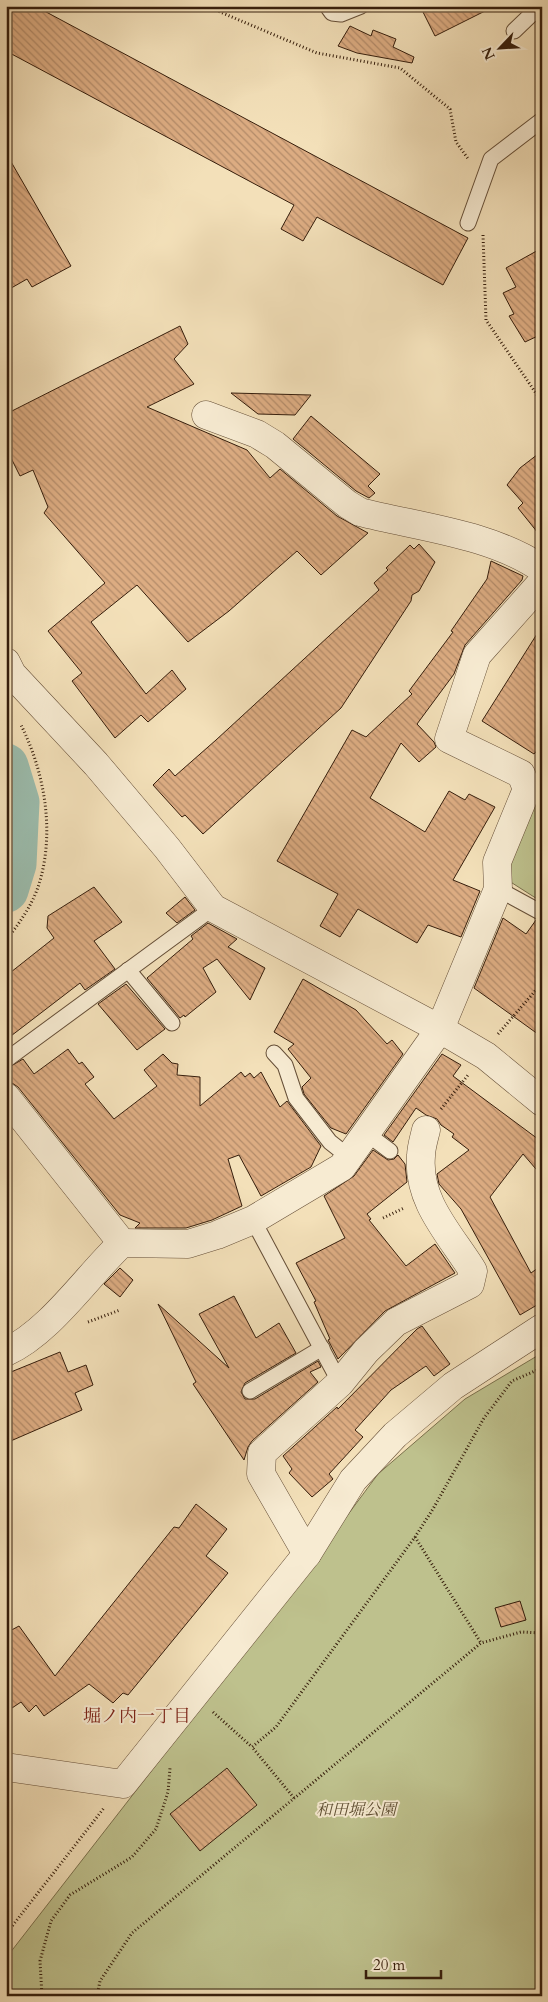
<svg xmlns="http://www.w3.org/2000/svg" width="548" height="2002" font-family="Cardo,'Noto Serif JP',serif">
	<style>
		.green { fill: #bec18d; stroke: #7a704c }
		.lines { fill: none; stroke-linecap: round; stroke-linejoin: round }
		.river { stroke: #9bbdae; stroke-width: 45 }
		.building { fill: url(#building-back-hatch); stroke: #361e0c }
		.service-casing { stroke: #654e37; stroke-width: 17 }
		.minor-casing { stroke: #654e37; stroke-width: 29 }
		.path { stroke: #361e0c; stroke-width: 3; stroke-dasharray: 1 2.5; stroke-linecap: butt }
		.service { stroke: #f7ebd2; stroke-width: 15 }
		.minor { stroke: #f7ebd2; stroke-width: 28 }
		.labels { text-anchor: middle; stroke-width: 4; stroke-linejoin: round; paint-order: stroke }
		.park-label { font-size: 16px; font-style: italic; fill: #5f4f33; stroke: #f7ebd2 }
		.neighbourhood-label { font-size: 18px; fill: #7a1f14; stroke: #f7ebd2 }
	</style>
	<defs>
		<pattern id="building-back-hatch" width="6" height="6" patternUnits="userSpaceOnUse" patternTransform="scale(1.25)"><rect width="6" height="6" fill="#dcac82"/><path d="M-1 5l2 2M0 0l6 6M5-1l2 2" fill="none" stroke="#b38b69"/></pattern>
	</defs>
	<rect width="100%" height="100%" fill="#f3e0b9"/>
	<filter id="stains"><feTurbulence type="fractalNoise" baseFrequency=".004" numOctaves="4"/><feColorMatrix values="0 0 0 0 .2 0 0 0 0 .09 0 0 0 0 .02 0 0 0 .5 -.17"/></filter>
	<radialGradient id="worn" r=".72"><stop offset=".6" stop-color="#630" stop-opacity="0"/><stop offset="1" stop-color="#630" stop-opacity=".3"/></radialGradient>
	<g class="green">
		<path d="M542,781v121l-33,-21 -1,-16z"/>
		<path d="M542,1353v643h-536v-38l289,-372 83,-112 87,-75z"/>
	</g>
	<g class="lines">
		<path class="river" d="M6,766l11,36 -3,62 -8,26"/>
	</g>
	<g class="building">
		<path d="M6,6h29l433,232 -25,47 -126,-68 -14,24 -22,-12 13,-24 -288,-154z"/>
		<path d="M420,6h75l-60,30z"/>
		<path d="M350,26l21,10 2,-6 23,9 -3,8 21,10 -2,6 -55,-10 -19,-7z"/>
		<path d="M6,153l65,113 -39,21 -5,-8 -21,12z"/>
		<path d="M542,248v86l-17,8 -16,-26 5,-2 -11,-21 13,-6 -10,-19z"/>
		<path d="M180,326l8,18 -14,15 20,25 -47,23 100,43 23,28 10,-9 57,47 31,17 -47,42 -24,-24 -68,60 -41,31 -51,-57 -46,37 55,72 26,-24 14,19 -38,33 -7,-7 -26,23 -43,-57 10,-8 -34,-42 57,-48 -61,-70 4,-6 -15,-37 -13,6 -14,-28v-34z"/>
		<path d="M231,393l80,2 -16,20 -37,-1z"/>
		<path d="M311,416l69,58 -12,12 7,7 -6,5 -13,-7 -63,-52z"/>
		<path d="M542,451v87l-24,-30 5,-5 -16,-18 13,-17z"/>
		<path d="M419,544l16,18 -16,29 -7,4 -1,6 -70,107 -138,126 -18,-19 -3,2 -29,-32 16,-16 6,7 41,-36 163,-150 -5,-7 14,-13 -2,-2 24,-23 4,4z"/>
		<path d="M491,561l32,15 -1,4 -57,65 -11,29 -37,50 17,18 2,5 -17,15 -18,-19 -31,55 55,34 24,-41 16,9 4,-6 26,13 -42,73 27,11 -19,46 -33,-12 -11,18 -59,-34 -18,28 -20,-11 18,-32 -61,-33 75,-131 14,7 46,-43 -3,-3 44,-59 -2,-1 36,-52z"/>
		<path d="M542,626v119l-8,9 -52,-33z"/>
		<path d="M94,887l28,35 -28,19 21,28 -30,21 -5,-7 -73,56 4,5 -5,4v-72l48,-38 -7,-10 1,-12z"/>
		<path d="M185,897l10,13 -18,13 -11,-10z"/>
		<path d="M503,918l23,16 10,-14 6,2v115l-68,-49z"/>
		<path d="M208,923l29,16 -9,8 37,21 -15,32 -33,-41 -14,9 13,24 -31,25 -1,-2 -4,3 -33,-40 46,-39 -2,-3z"/>
		<path d="M303,979l53,31 31,34 5,-4 11,14 -57,80 -15,-6 -27,-34 -2,-7 9,-9 -23,-29 6,-5 -20,-12z"/>
		<path d="M126,984l39,45 -28,21 -39,-46z"/>
		<path d="M68,1049l11,15 3,-2 12,15 -9,7 29,35 43,-33 -13,-16 19,-16 9,9 6,1 -1,11 23,2v29l41,-34 4,5 5,-4 4,5 7,-6 19,35 7,-6 34,45 -10,21 -50,29 -22,-41 -11,4 14,47 -30,14 -26,8h-51l5,-5 -20,-8 -102,-128 -12,-8v-10l17,-10 11,15z"/>
		<path d="M442,1054l19,11 -8,11 89,66v34l-19,-22 -33,43 41,76 11,-8v37l-22,13 -59,-106 -22,-25 -2,-10 32,-24 -17,-13 2,-3 -13,-9 -4,-6 -11,-4 -10,-7 -23,34 -9,-7z"/>
		<path d="M373,1150l15,10 6,-1 4,-4 7,9 2,18 -40,32 4,5 -2,1 37,46 29,-22 20,29 -70,38 -47,48 -10,-19 2,-1 -16,-37 2,-1 -20,-38 49,-25 -21,-42 30,-20z"/>
		<path d="M120,1268l13,12 -13,17 -16,-13z"/>
		<path d="M234,1296l22,42 23,-15 17,30 -51,30 -4,9 4,7h10l63,-38 3,6 -11,5 8,10 -66,59 -4,6 -4,13 -51,-76 3,-2 -38,-78 71,64 -30,-54z"/>
		<path d="M422,1326l28,38 -16,12 -8,-10 -35,24 -36,40 8,7 -34,37 4,5 -21,18 -23,-24 3,-4 -9,-13 54,-49 1,2 79,-80z"/>
		<path d="M60,1352l8,20 18,-7 7,20 -18,8 7,17 -76,33v-69z"/>
		<path d="M196,1504l31,25 -21,27 22,17 -100,122 -5,-2 -10,10 -24,-19 -45,32 -8,-11 -7,7 -8,-10 -15,10v-79l13,-7 36,50 119,-149 5,1z"/>
		<path d="M520,1601l6,19 -25,7 -6,-19z"/>
		<path d="M227,1768l30,37 -57,46 -30,-37z"/>
	</g>
	<g class="lines">
		<g class="service-casing">
			<g id="service">
				<path d="M327,6l5,7 9,1 20,-8"/>
				<path d="M514,31l26,-25"/>
				<path d="M468,223l23,-64 51,-39"/>
				<path d="M498,889l44,24"/>
				<path d="M128,970l44,53"/>
				<path d="M274,1053l11,12 11,33 34,44 19,15"/>
				<path d="M6,1060l207,-152"/>
				<path d="M366,1133l24,18"/>
				<path d="M253,1220l87,163"/>
				<path d="M250,1391l72,-43"/>
			</g>
		</g>
		<g class="minor-casing">
			<g id="minor">
				<path d="M206,415l51,19 18,11 72,59 13,8c58,15 132,22 182,57"/>
				<path d="M6,662l6,12 84,90 71,84 46,60 227,121 46,27 56,46"/>
				<path d="M6,1097l116,146"/>
				<path d="M6,1352c44,-20 81,-76 116,-109l66,1 29,-9 36,-15 89,-53 98,-138 58,-140 -1,-27 30,-73 -6,-15 -72,-35 28,-84 65,-73"/>
				<path d="M307,1554l-46,-80 1,-21 78,-70 26,-32 30,-29 74,-38 3,-13c-22,-36 -56,-69 -52,-115 0,-8 3,-18 5,-26"/>
				<path d="M6,1767l117,17 184,-230 46,-74 42,-45 58,-49 89,-58"/>
			</g>
		</g>
		<g class="path">
			<path d="M206,6l111,47 83,15 50,41 6,33 13,18"/>
			<path d="M483,235l3,85 56,82"/>
			<path d="M6,940c13,-16 27,-36 33,-56 16,-51 6,-111 -18,-159"/>
			<path d="M498,1034l44,-51"/>
			<path d="M441,1109l27,-34"/>
			<path d="M383,1218l21,-10"/>
			<path d="M88,1322l32,-12"/>
			<path d="M415,1537l66,106"/>
			<path d="M213,1712l39,35"/>
			<path d="M294,1798l-42,-51 24,-20 139,-190 18,-28 51,-91 28,-37 30,-13"/>
			<path d="M6,1934l98,-126"/>
			<path d="M42,1996l-2,-35 11,-40 19,-26 62,-38 24,-28 12,-37 2,-24"/>
			<path d="M97,1996l3,-15 32,-48 349,-290 40,-11 21,1"/>
		</g>
		<use href="#service" class="service"/>
		<use href="#minor" class="minor"/>
	</g>
	<g class="labels">
		<g class="park-label">
			<text x="356" y="1815">和田堀公園</text>
		</g>
		<g class="neighbourhood-label">
			<text x="137" y="1722">堀ノ内一丁目</text>
		</g>
	</g>
	<rect width="548" height="2002" fill="none" stroke="#f3e0b9" stroke-width="25"/>
	<rect x="8" y="8" width="533" height="1987" fill="none" stroke="#361e0c" stroke-width="2.5"/>
	<rect x="12" y="12" width="523" height="1977" fill="none" stroke="#361e0c"/>
	<g transform="translate(500 48) rotate(245)" stroke="#f7ebd2" stroke-width="4" paint-order="stroke">
	<path d="M0-4L9 19L0 12L-9 19Z" fill="#361e0c"/>
	<text y="-8" font-size="14" font-weight="bold" text-anchor="middle" fill="#361e0c">N</text>
	</g>
	<path d="M366 1970v8h75v-8" fill="none" stroke="#361e0c" stroke-width="2.5"/>
	<text x="373" y="1970" font-size="15" fill="#361e0c" stroke="#f7ebd2" stroke-width="4" paint-order="stroke">20 m</text>
	<rect width="100%" height="100%" filter="url(#stains)"/>
	<rect width="100%" height="100%" fill="url(#worn)"/>
</svg>
